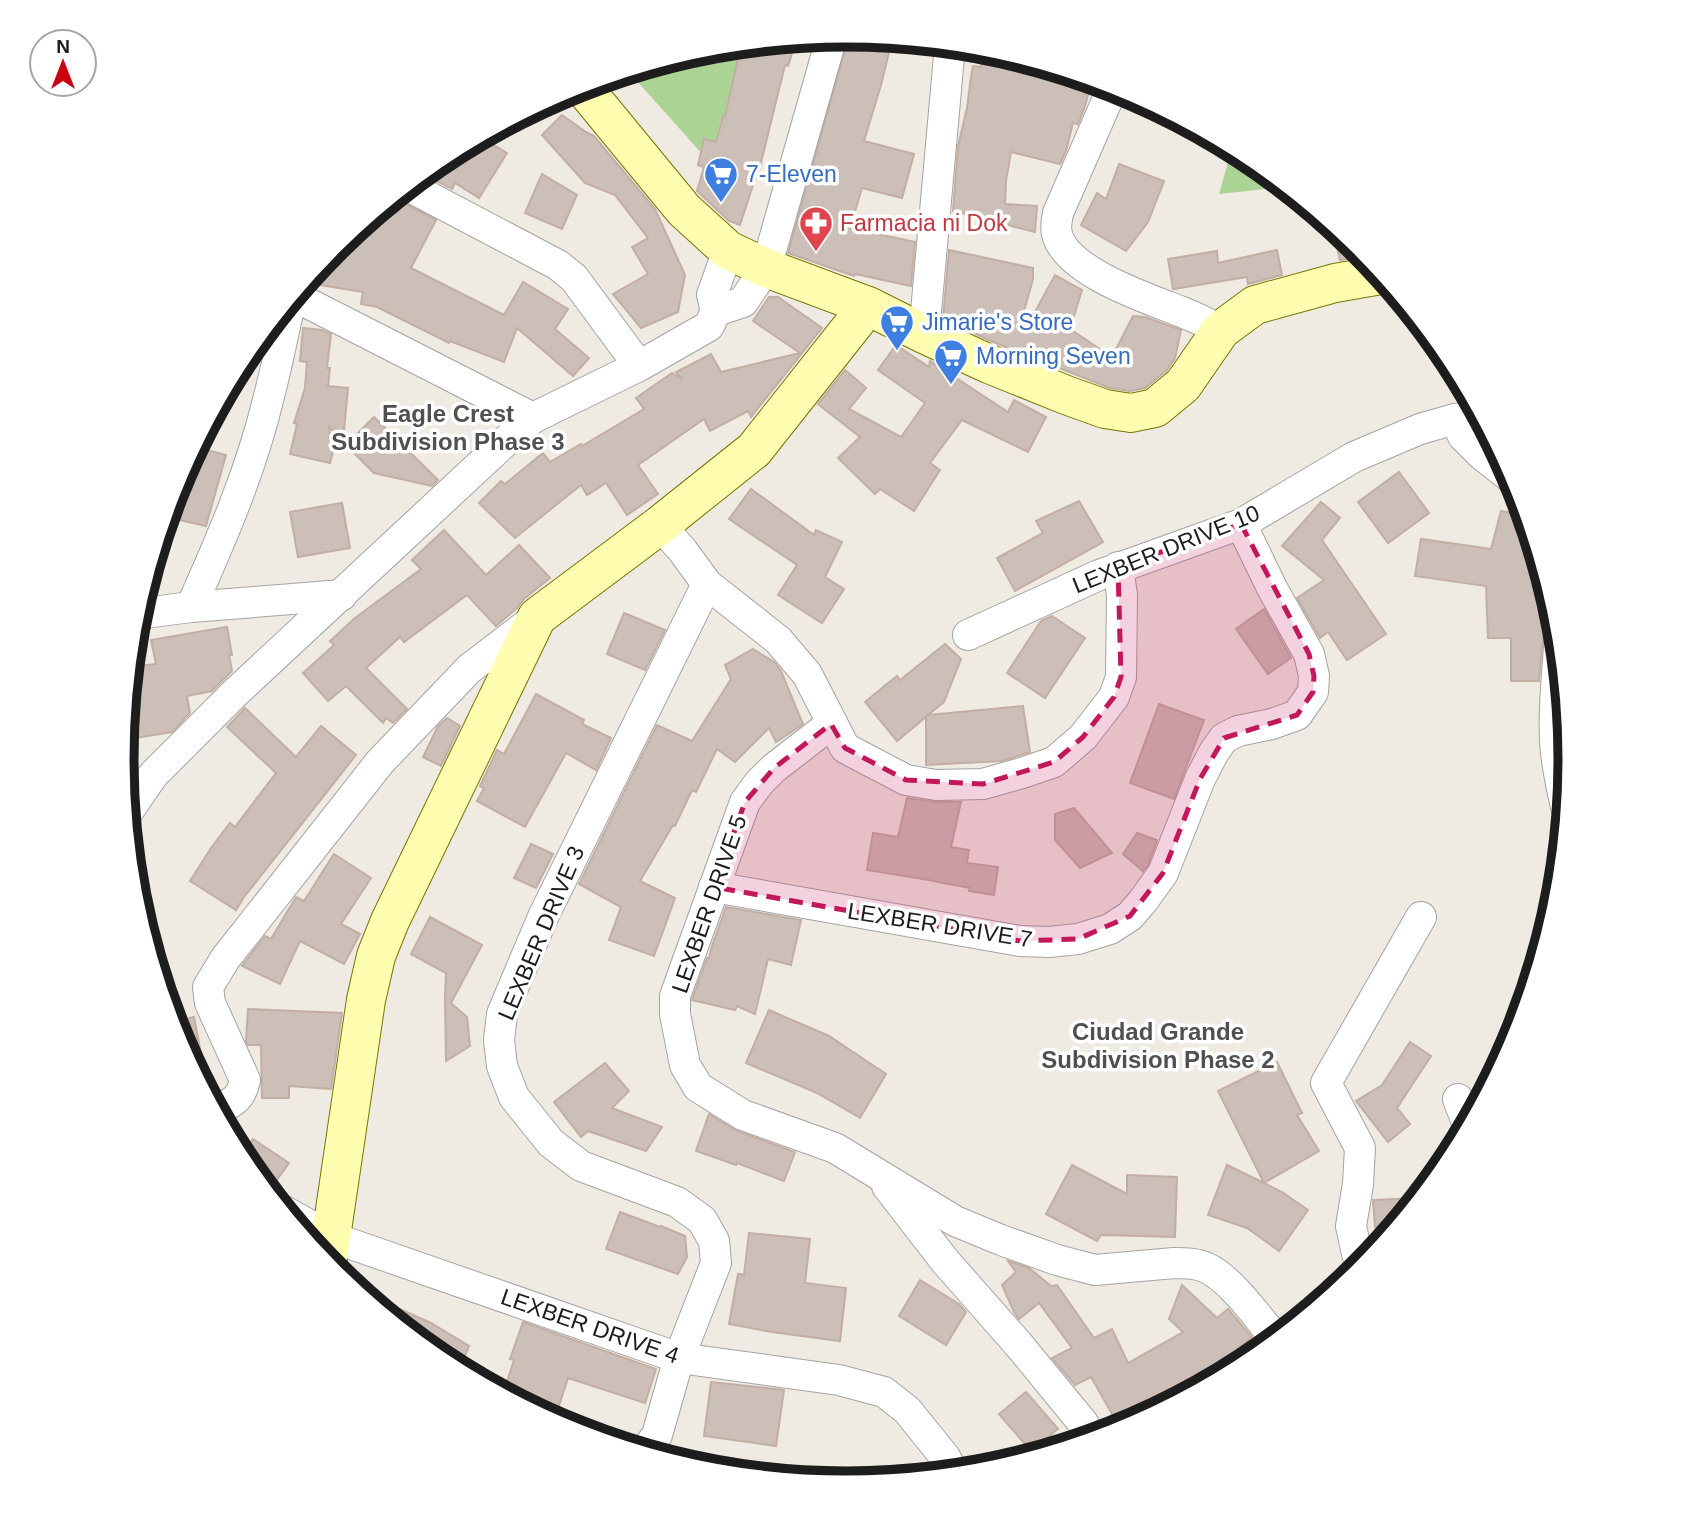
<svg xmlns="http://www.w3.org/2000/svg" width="1692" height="1519" font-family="Helvetica,sans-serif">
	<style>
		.forest { fill: #abd393 }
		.building { fill: #ccbfb8; stroke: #c2aea3; stroke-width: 2 }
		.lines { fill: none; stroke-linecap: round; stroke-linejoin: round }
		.minor-casing { stroke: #a4a4a4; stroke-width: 32 }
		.secondary-casing { stroke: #757800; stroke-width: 40 }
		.minor { stroke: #fff; stroke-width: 30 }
		.secondary { stroke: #fffdb0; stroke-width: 38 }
		.marked { fill: #c2185b; fill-opacity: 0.2; stroke: #c2185b; stroke-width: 5; stroke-dasharray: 14 9; stroke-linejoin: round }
		.labels { text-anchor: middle; stroke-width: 7; stroke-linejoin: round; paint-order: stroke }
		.shop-label { font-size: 23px; fill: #366cbe; stroke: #fff; text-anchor: start }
		.health-label { font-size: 23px; fill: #be3a42; stroke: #fff; text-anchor: start }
		.street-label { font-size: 23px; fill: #1d1d1d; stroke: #fff }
		.neighbourhood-label { font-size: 24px; font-weight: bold; fill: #505050; stroke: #fff }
		.rim { fill: none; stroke: #1d1d1d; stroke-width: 9 }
	</style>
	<rect width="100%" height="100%" fill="#efeae2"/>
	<g class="forest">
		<path d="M762,43l-42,131 -91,-102 76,-23z"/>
		<path d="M1232,148l17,9 35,30 -65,7z"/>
	</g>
	<g class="building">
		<path d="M849,35l43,5 -11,45 -17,56 50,13 -12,44 -40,-10 -12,40 65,14 -4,44 -56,-12 -1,2 -66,-23z"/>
		<path d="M796,40l-8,26 -3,-1 -28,114h-2l-15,46 -11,-4 -32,-30 7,-24 -6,-2 6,-26 12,3 7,-25h2l16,-72z"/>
		<path d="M981,48l107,31 -3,15 3,1 -4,14 -6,15 -5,-1 -7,28 -6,13 -49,-12 -5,29 -1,23 32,2 -2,26 -82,-21 5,-65 9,-38 4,-31 2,-11 8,1z"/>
		<path d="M562,115l24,17 8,4 61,73 30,66 -7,37 -37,16 -28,-34 35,-20 -16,-27 16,-9 -33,-43 -30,-12 -43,-48z"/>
		<path d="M481,137l26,16 -28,45 -24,-15 -3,6 -29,-15 21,-17z"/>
		<path d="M1119,164l45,17 -16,41 -22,29 -45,-26 16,-32 9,6z"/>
		<path d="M542,174l35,21 -15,34 -37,-16z"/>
		<path d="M395,197l5,4 36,19 -25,48 93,47 19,-33 45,27 -13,20 34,29 -16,18 -56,-48 -13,34 -54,-21 -1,2 -72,-36 -16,-3 2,-12 -50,-8 2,-14 19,-23z"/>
		<path d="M1332,226l27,21 6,9 -25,4z"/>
		<path d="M949,250l84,18v11l-11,39 8,3 25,-46 27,15 -12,39 42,28 21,-41 12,1 36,13 -6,28 -8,12 -22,18 -15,3 -20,-3 -112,-44 -55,-25z"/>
		<path d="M1277,250l5,25 -34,9 -1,-7 -74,12 -5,-30 49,-8 1,12z"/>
		<path d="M769,297h9l44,31 -71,89 -3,-6 -38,20 -6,-12 -66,46 20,29 -31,21 -21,-32 -19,12 -6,-10 -66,53 -36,-35 22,-22 4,3 38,-31 7,9 31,-18 1,2 62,-37 -8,-11 36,-25 11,7 -7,-8 35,-18 10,18 79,-19 -47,-32z"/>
		<path d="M303,328l19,2 9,4 -4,34h3l-2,18 20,2 -5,53 -14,-14 4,24 -3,12 -40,-9 7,-30 -3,-1 11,-35 2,-26 -7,-1z"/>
		<path d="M896,345l33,22 1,-6 78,51 6,-12 32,17 -18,35 -66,-32 -32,43 10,7 -26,41 -34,-22 -5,5 -37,-36 22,-21 -42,-33 27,-34 21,18 -17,21 52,28 24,-34 -47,-33z"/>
		<path d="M374,417l64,63 -6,6 -58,-13 -28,-28z"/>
		<path d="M195,447l31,8 -20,71 -40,-9 11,-35z"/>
		<path d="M1399,472l30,41 -41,30 -30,-41z"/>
		<path d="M751,489l63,46 2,-5 26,12 -17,35 19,12 -22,34 -44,-28 19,-30 -68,-46z"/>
		<path d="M1079,501l24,41 -88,49 -18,-33 46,-25 -7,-12z"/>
		<path d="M1321,502l19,16 -18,22 64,94 -39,26 -19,-28 -8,6 -23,-40 27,-18 -42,-34z"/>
		<path d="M342,503l8,45 -52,9 -8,-45z"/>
		<path d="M1501,511l24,4 20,66 2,54 -3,3 -2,8 -3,35h-28v-43h-23l-2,-52 -71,-10 6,-37 70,10z"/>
		<path d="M444,530l42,45 33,-30 31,33 -26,21 -7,9 -21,18 -29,-31 -63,47 -4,-5 -34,31 41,41 -14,14 -7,-5 -3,5 -37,-37 -18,15 -25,-28 31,-28 -4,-4 25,-23 66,-49 -9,-9z"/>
		<path d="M1264,609l27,49 -23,16 -32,-45z"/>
		<path d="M624,613l41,17 -20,40 -38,-16z"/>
		<path d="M1052,616l33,22 -40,60 -38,-25 34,-52z"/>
		<path d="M227,627l5,28h-3l3,16 -20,20 -25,5 3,17 -18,19 -49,8 8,-73 25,-3 -5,-24z"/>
		<path d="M945,644l16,15 -17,43 -16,13 95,-9 7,46 -28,9 -76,4v-48l-29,24 -32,-39 32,-26 3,4z"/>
		<path d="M753,649l21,13 7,9 22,53 -27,18 -7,-14 -34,34 -18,-13 -21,43 -4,-2 -17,36 -2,-1 -33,56 35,17 -21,58 -45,-16 12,-33 -42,-23 78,-159 35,16 39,-62 -6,-14z"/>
		<path d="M536,694l48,26 -2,4 29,14 -15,32 -30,-17 -41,74 -48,-26 7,-13 -4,-2 17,-36 7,4z"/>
		<path d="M1159,704l45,16 -30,79 -44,-16z"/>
		<path d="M245,708l51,49 25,-31 35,29 -112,142 -8,13 -46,-29 21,-33 19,-25 5,4 41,-54 -49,-46z"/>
		<path d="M447,718l13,8 -19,40 -18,-9 15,-31z"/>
		<path d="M907,798l29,4h25l-10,45 18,3 -2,13 31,4 -4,28 -25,-4 1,-3 -47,-9 -56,-9 6,-37 25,4z"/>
		<path d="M1074,808l38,45 -32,15 -25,-28v-26z"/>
		<path d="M1137,833l20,7 -9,25 -5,6 -20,-17z"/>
		<path d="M531,844l22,10 -17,34 -22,-10z"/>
		<path d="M334,854l37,24 -30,46 19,10 -16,30 -44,-23 -20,43 -38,-18 23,-30 6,3 25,-42 8,4z"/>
		<path d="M726,907l75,13 -10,45 -23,-6 -13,55 -18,-8 -2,4 -43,-10 15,-42h2l3,-12z"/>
		<path d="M430,917l52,28 -31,58 16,14 3,29 -24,15 -1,-64 1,-24 -35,-19z"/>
		<path d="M248,1009l94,4 -11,76 -42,-3v12h-27l-1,-53h-13l-2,-4z"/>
		<path d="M769,1010l60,26 57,38 -26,44 -43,-25 -71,-30z"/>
		<path d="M194,1017l12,63 -5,2 -24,-46 -5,-14z"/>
		<path d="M1410,1042l21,14 -34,52 13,16 -22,18 -32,-41 26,-16z"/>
		<path d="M1277,1062l25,51 -5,2 22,36 -55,32 18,9 26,18 -29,41 -32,-23 -39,-13 19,-50 37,18 -46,-92z"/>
		<path d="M605,1063l24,28 -17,17 50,19 -16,24 -58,-20 -7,6 -27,-35z"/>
		<path d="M709,1114l28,17 58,21 -11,29 -47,-18 -1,2 -40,-14z"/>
		<path d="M253,1139l36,24 -21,29 -27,-36z"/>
		<path d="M1072,1165l55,29v-19l50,2 -2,60 -74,-2 -4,6 -51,-27z"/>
		<path d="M1419,1198l-24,28 -20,1 -2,-27z"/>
		<path d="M620,1212l40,15 1,-1 24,10 2,21 -9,17 -72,-25z"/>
		<path d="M749,1233l61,6 -5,44 41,5 -6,53 -68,-9 -43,-8 9,-50 6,1z"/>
		<path d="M1008,1261l21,7 22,18 6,-1 37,53 18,-9 16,34 55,-31 -14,-13 13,-34 35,33 11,-9 24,28 -26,21 -69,40 4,7 -41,23 -29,-51 -16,8 -23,-27 20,-10 -33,-45 -20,16 -5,-7 -12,-27 14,-13z"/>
		<path d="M920,1280l39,24 7,8 -20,33 -47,-29z"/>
		<path d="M377,1299l54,24 38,23 -10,24 -16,-8 -69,-57z"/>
		<path d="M523,1322l133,47 -11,34 -77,-25 -14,43 -51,-27 11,-34 -4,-1z"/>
		<path d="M711,1382l73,8 -8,56 -72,-10z"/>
		<path d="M1026,1392l32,37 -27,22 -32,-37z"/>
	</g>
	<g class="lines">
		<g class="minor-casing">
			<g id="minor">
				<path d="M1113,87l-55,126c-1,6 -3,14 -1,21 9,38 92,65 125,78 13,5 26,12 39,18"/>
				<path d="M408,186l150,79 16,13 65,88"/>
				<path d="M294,296l239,122"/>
				<path d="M716,311l27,-9 23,-34 66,-232"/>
				<path d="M924,334l26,-289"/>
				<path d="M1455,419l8,17 19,19 33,26"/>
				<path d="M660,525l23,26 24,33 71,56 29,34 38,74 61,32 30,5 47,-1 39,-11 32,-11 29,-25 31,-40 7,-20 1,-82 -4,-28"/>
				<path d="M191,607c30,-67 60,-136 77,-207 9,-33 15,-67 23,-100"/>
				<path d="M137,614l54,-7 151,-12"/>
				<path d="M968,635l131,-60 142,-51 113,-67 66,-28 35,-10 24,-4"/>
				<path d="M1559,647c-2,31 -6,63 -4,94 1,22 6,44 11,66"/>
				<path d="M831,724l-57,44 -15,15 -14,19 -70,194v18l10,51 13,22 45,28 92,33 120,73 46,19 56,20 38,10 79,-7c11,0 23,0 33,5 24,11 52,51 69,71"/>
				<path d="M127,813l26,-38 82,-82 273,-254 25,-21 106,-52 70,-40 7,-15 -4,-16 16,-45"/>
				<path d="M714,887l306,54 29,1 29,-3 32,-10 20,-13 13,-15 20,-28 37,-94 14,-27 10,-14 14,-7 34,-7 25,-9 16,-23 1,-16 -5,-22 -37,-66 -31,-64"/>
				<path d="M1458,1099l10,26"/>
				<path d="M216,1111c17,-9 25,-12 29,-31l-35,-77 -2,-16 17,-28 155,-197 89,-93 68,-52"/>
				<path d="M887,1186l58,75 74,84 64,78 8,16"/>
				<path d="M284,1211l47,26 348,121 160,22 45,12 23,18 38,47 9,16"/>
				<path d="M1362,1267l-5,-13 -6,-28 7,-42 2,-36 -34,-65 95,-166"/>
				<path d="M644,1452l13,-17 22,-77 37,-95 -2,-22 -12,-21 -25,-18 -96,-36 -30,-23 -37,-46 -12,-31 -3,-26 3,-26 41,-97 164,-333"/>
			</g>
		</g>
		<g class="secondary-casing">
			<g id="secondary">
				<path d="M582,86l102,124 44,40 38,18 102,38 56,28 65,30 77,31 39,14 26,4 24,-5 28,-23 38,-55 34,-25 80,-22 46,-8"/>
				<path d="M327,1264l39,-264 10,-44 14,-35 147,-304 123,-92 94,-75 114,-144"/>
			</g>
		</g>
		<use href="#minor" class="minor"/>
		<use href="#secondary" class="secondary"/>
	</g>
	<path class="marked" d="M1241,524l68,130 5,22 -1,16 -16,23 -73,23 -24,41 -37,94 -33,43 -52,23 -58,2 -306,-54 31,-85 29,-34 57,-44 14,24 61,32 77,4 71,-22 29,-25 31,-40 7,-20 -3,-110z"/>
	<defs>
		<g id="supermarket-pin" transform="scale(1.75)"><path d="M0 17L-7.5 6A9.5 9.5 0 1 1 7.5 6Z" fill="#3f7fe0" stroke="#fff"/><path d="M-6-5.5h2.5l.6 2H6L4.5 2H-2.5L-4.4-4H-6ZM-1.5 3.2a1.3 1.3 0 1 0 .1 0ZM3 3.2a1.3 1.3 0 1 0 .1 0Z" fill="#fff"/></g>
		<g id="pharmacy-pin" transform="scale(1.75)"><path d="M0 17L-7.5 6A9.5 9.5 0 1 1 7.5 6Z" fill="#e0444e" stroke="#fff"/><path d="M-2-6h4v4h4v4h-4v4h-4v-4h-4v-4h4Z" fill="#fff"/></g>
	</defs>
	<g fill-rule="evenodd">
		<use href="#supermarket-pin" x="721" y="174"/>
		<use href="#pharmacy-pin" x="816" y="223"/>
		<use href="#supermarket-pin" x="897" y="322"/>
		<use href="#supermarket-pin" x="951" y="356"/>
	</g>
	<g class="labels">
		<g class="shop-label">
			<text x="746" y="182">7-Eleven</text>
			<text x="922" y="330">Jimarie's Store</text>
			<text x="976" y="364">Morning Seven</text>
		</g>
		<g class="health-label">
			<text x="840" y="231">Farmacia ni Dok</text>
		</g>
		<g class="street-label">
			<text transform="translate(1166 549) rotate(-22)" y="8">LEXBER DRIVE 10</text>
			<text transform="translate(709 904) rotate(-71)" y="8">LEXBER DRIVE 5</text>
			<text transform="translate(940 925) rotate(9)" y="8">LEXBER DRIVE 7</text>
			<text transform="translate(541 933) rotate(-67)" y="8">LEXBER DRIVE 3</text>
			<text transform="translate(590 1326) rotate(19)" y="8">LEXBER DRIVE 4</text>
		</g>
		<g class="neighbourhood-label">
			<text x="448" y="422">Eagle Crest<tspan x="448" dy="28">Subdivision Phase 3</tspan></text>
			<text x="1158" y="1040">Ciudad Grande<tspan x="1158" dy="28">Subdivision Phase 2</tspan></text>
		</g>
	</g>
	<path d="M0 0H1692V1519H0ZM134 759a712 712 0 1 1 1424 0a712 712 0 1 1-1424 0Z" fill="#fff" fill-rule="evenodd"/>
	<path class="rim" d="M134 759a712 712 0 1 1 1424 0a712 712 0 1 1-1424 0Z"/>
	<g transform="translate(63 63)"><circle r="33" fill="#ffffff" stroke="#a5a5a5" stroke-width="2"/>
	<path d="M0-5L12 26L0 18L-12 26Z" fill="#ca0011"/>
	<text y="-10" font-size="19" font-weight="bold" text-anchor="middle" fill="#1d1d1d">N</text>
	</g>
</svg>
